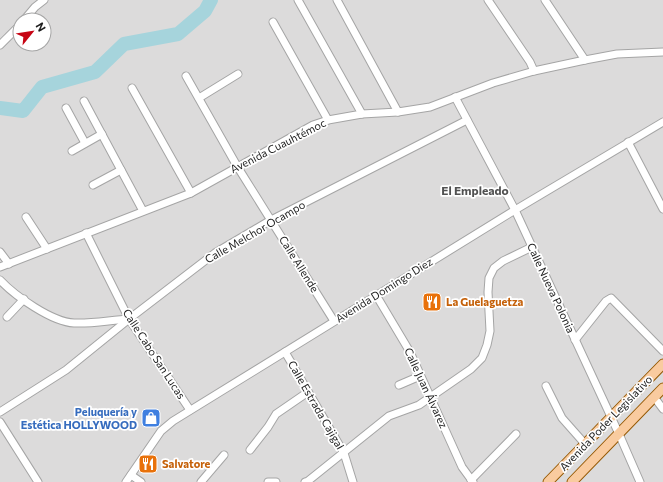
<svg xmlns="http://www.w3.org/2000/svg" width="663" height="482" font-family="Commissioner,sans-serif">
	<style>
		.residential { fill: #dcdbdb; fill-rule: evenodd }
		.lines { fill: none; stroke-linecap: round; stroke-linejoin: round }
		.river { stroke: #a6d4dc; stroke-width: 14 }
		.minor-casing { stroke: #a5a5a5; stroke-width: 9 }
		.major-casing { stroke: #955904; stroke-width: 11 }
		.minor { stroke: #fff; stroke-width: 7 }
		.major { stroke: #f9cb9f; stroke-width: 9 }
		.labels { text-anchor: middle; stroke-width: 3.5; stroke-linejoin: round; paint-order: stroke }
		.street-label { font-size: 11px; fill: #1e1e1e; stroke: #fff }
		.food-label { font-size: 11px; font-weight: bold; fill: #c56008; stroke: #fff; text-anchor: start }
		.shop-label { font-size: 11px; font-weight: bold; fill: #366cbe; stroke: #fff; text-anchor: end }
		.neighbourhood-label { font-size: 12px; font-weight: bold; fill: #515151; stroke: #fff }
	</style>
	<rect width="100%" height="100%" fill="#efebe4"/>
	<path class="residential" d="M0,0h663v482h-663zM20,20h24v24h-24z"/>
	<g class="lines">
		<path class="river" d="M0,108l23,3 19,-24 53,-15 29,-28 54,-10 27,-23 6,-11"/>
		<g class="minor-casing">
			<g id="minor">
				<path d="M298,0l64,114"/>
				<path d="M337,0l61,112"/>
				<path d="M488,0l42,62 4,9"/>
				<path d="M545,0l40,60"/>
				<path d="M24,20l11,-13 9,-7"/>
				<path d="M273,22l55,98"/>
				<path d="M0,45l20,-20"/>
				<path d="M186,76l51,90 97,155"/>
				<path d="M132,88l59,105"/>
				<path d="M455,97l60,113 104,224 21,48"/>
				<path d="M199,98l39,-24"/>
				<path d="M84,101l59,110"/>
				<path d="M66,108l19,35"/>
				<path d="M628,142l35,67"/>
				<path d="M72,151l30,-17"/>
				<path d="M93,185l28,-15"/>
				<path d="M26,217l21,32"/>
				<path d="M86,233l43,86 61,91"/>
				<path d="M0,252l9,12"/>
				<path d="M0,267l191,-74 122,-68 15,-5 34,-6 36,-2 32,-5 63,-24 41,-12 51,-11 32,-6 46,-2"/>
				<path d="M0,280c15,16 52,42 74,43 17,1 37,-3 55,-4"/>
				<path d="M376,295l34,57 52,115 11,15"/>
				<path d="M7,317l17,-18"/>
				<path d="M575,340l31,-39 5,-3 52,53"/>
				<path d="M285,352l59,101 9,29"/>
				<path d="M399,385l21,-9"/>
				<path d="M546,386l16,32 23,26"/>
				<path d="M654,397l9,12"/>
				<path d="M0,412l66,-42 63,-51 86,-66 56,-33 196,-100"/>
				<path d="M0,422l38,60"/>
				<path d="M250,450l18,-23 8,-13 32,-22"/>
				<path d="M131,475l10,7"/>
				<path d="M471,480l45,-46"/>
				<path d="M126,482l35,-51 12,-10 342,-211 148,-88"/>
				<path d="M201,482l23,-27"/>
				<path d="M268,482h8"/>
				<path d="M305,482l3,-1 81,-65 30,-11 52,-36 11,-11 5,-13 3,-14 -2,-39 1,-14 5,-10 9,-7 29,-14"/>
			</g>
		</g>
		<g class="major-casing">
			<g id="major">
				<path d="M548,482l115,-118"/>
				<path d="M572,482l91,-94"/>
			</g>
		</g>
		<use href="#minor" class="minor"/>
		<use href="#major" class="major"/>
	</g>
	<defs>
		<g id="restaurant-square" transform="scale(1)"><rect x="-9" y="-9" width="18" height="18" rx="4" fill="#e8710a" stroke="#fff"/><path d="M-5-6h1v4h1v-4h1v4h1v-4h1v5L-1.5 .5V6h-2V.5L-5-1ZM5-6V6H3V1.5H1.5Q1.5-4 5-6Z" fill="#fff"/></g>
		<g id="shop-square" transform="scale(1)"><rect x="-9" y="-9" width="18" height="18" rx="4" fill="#3f7fe0" stroke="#fff"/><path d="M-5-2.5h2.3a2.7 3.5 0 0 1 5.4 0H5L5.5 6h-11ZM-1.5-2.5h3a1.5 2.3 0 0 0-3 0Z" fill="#fff"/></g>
	</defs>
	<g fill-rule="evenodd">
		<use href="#restaurant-square" x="432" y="302"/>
		<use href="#shop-square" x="151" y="418"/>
		<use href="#restaurant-square" x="148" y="464"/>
	</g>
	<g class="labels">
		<g class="street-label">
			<text transform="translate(278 146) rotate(-27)" y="4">Avenida Cuauhtémoc</text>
			<text transform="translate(255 232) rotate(-30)" y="4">Calle Melchor Ocampo</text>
			<text transform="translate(299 264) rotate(58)" y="4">Calle Allende</text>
			<text transform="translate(551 288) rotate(65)" y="4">Calle Nueva Polonia</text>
			<text transform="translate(384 290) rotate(-32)" y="4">Avenida Domingo Diez</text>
			<text transform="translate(154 354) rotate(57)" y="4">Calle Cabo San Lucas</text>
			<text transform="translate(426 388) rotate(65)" y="4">Calle Juan Álvarez</text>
			<text transform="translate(316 405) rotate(60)" y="4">Calle Estrada Cajigal</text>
			<text transform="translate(606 423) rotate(-46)" y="4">Avenida Poder Legislativo</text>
		</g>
		<g class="food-label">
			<text x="446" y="306">La Guelaguetza</text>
			<text x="162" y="468">Salvatore</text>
		</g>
		<g class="shop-label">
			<text x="137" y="416">Peluquería y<tspan x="137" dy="13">Estética HOLLYWOOD</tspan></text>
		</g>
		<g class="neighbourhood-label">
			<text x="475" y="195">El Empleado</text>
		</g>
	</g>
	<g transform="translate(32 32) rotate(60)"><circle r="19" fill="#ffffff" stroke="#a5a5a5"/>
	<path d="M0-3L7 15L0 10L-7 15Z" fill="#c70514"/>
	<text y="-6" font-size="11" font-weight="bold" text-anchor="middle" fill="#1e1e1e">N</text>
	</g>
</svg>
